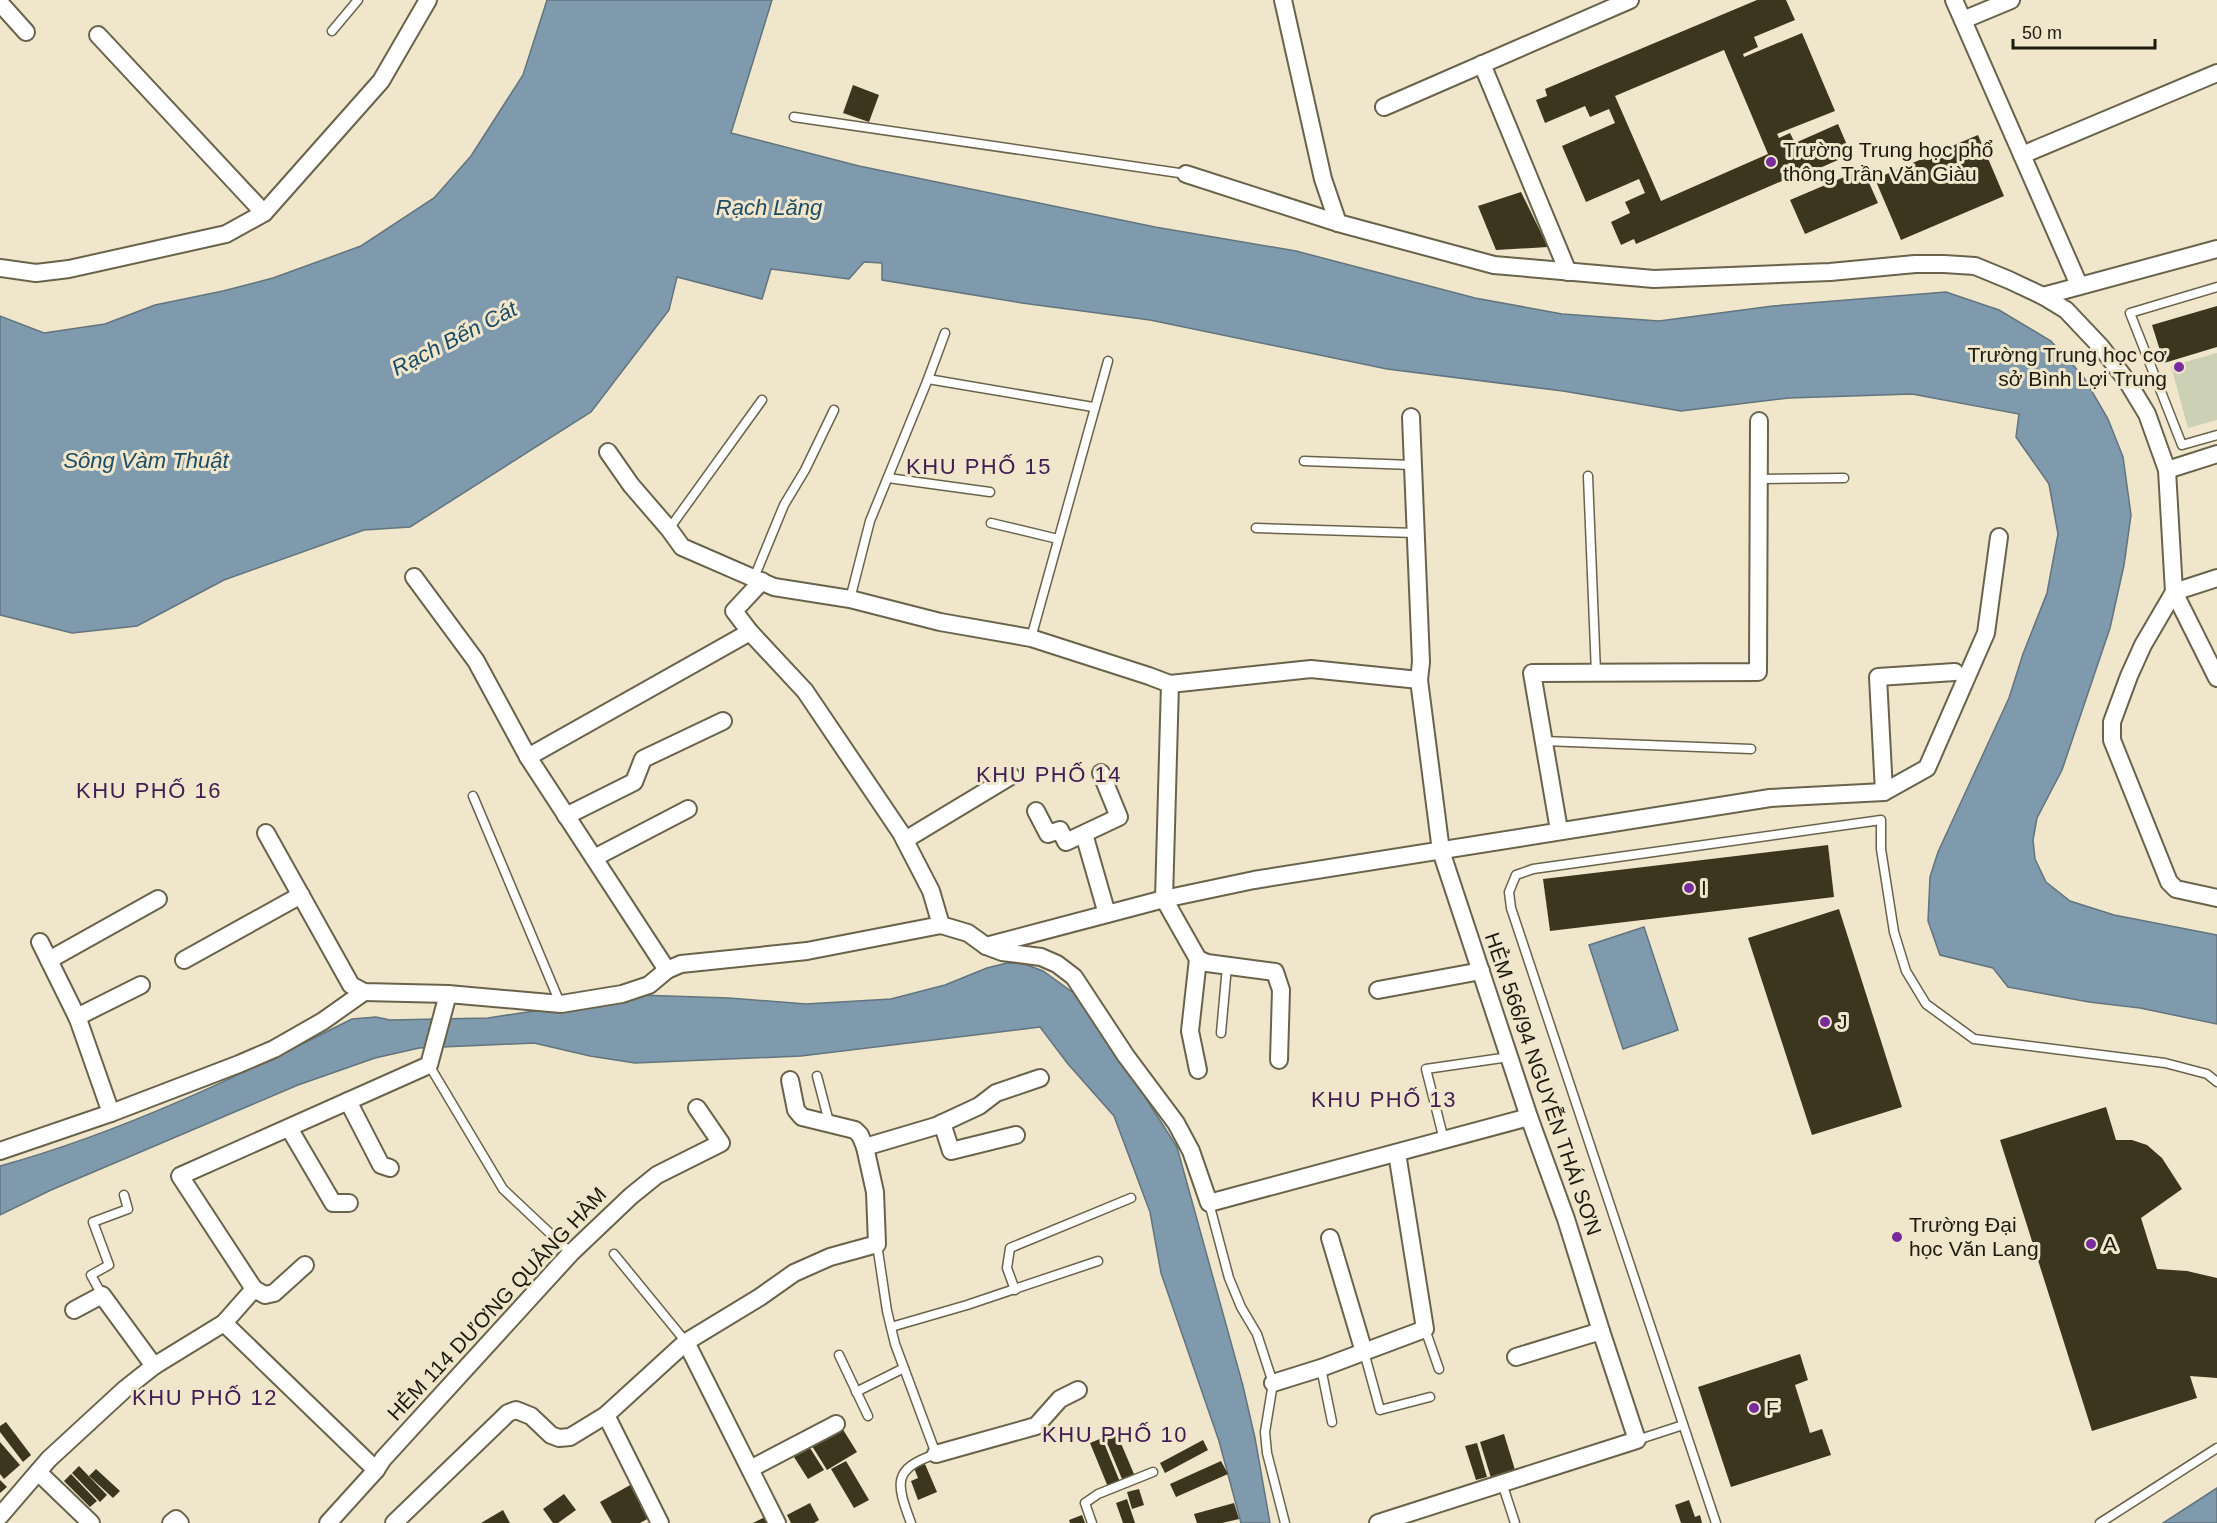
<svg xmlns="http://www.w3.org/2000/svg" width="2217" height="1523" font-family="Arial,sans-serif">
	<style>
		.garden { fill: #ccd0b4 }
		.water { fill: #7f9aac; stroke: #62747d; stroke-width: 1.5 }
		.building { fill: #3d361f; fill-rule: evenodd }
		.lines { fill: none; stroke-linecap: round; stroke-linejoin: round }
		.lane-casing { stroke: #6a634b; stroke-width: 11 }
		.street-casing { stroke: #6a634b; stroke-width: 20 }
		.lane { stroke: #fff; stroke-width: 8 }
		.street { stroke: #fff; stroke-width: 16 }
		.poi-dot { fill: #782b9c; stroke: #efe6cb; stroke-width: 2 }
		.labels { text-anchor: middle; stroke-width: 6; stroke-linejoin: round; paint-order: stroke }
		.poi-label { font-size: 21px; fill: #1d1a10; stroke: #efe6cb; text-anchor: start }
		.street-label { font-size: 21px; fill: #1d1a10; stroke: #efe6cb }
		.water-label { font-size: 22px; font-style: italic; fill: #1a4c68; stroke: #efe6cb }
		.neighbourhood-label { font-size: 22px; letter-spacing: 1.5px; fill: #401c53; stroke: #efe6cb }
	</style>
	<rect width="100%" height="100%" fill="#efe6cb"/>
	<path class="garden" d="M2217,353v67l-29,8 -17,-62z"/>
	<g class="water">
		<path d="M547,0h225l-41,133 128,33 296,61 141,24 179,47 87,16 97,7 114,-15 173,-14 53,18 52,31 32,35 25,43 15,38 8,58 -7,50 -14,63 -48,142 -25,48 -4,22 2,19 11,23 24,19 44,14 103,20v89l-77,-16 -51,-6 -81,-15 -15,-19 -53,-13 -12,-34 2,-44 8,-25 71,-154 14,-44 24,-61 11,-59 -9,-50 -33,-47 3,-23 -107,-20 -123,4 -108,13 -118,-20 -176,-22 -237,-49 -128,-17 -140,-23v-17l-18,-1 -15,17 -78,-10 -9,30 -85,-22 -8,33 -78,102 -181,115 -46,3 -140,50 -87,46 -65,7 -72,-18v-299l44,17 61,-9 50,-19 68,-14 50,-13 88,-32 73,-48 37,-42 52,-81z"/>
		<path d="M1644,927l34,103 -55,19 -34,-104z"/>
		<path d="M1007,963h15l21,8 32,23 37,51 65,102 66,239 12,52 15,85h-29l-22,-82 -58,-168 -11,-61 -36,-96 -46,-52 -28,-37 -239,29 -166,7 -45,-7 -56,-13 -115,5 -44,10 -77,27 -247,105 -51,25v-49c123,-34 239,-90 352,-147l24,-2 14,3 98,-2 150,-23 91,3 77,6 85,-5 54,-14 42,-17z"/>
		<path d="M2217,1488v35h-54z"/>
	</g>
	<g class="building">
		<path d="M1757,0h29l9,20 -41,17 4,10 -15,7 1,3 58,-24 33,78 -58,23 2,4 11,-5 5,10 43,-19 12,28 -13,5 1,3 -32,14 -1,-3 -169,73 -2,-5 -13,6 -10,-23 19,-9 -5,-11 20,-9 -6,-14 -53,23 -24,-56 53,-23 -6,-14 -19,8 -5,-11 -40,17 -9,-23 11,-4 -2,-7zM1724,50l44,104 -107,47 -46,-105z"/>
		<path d="M853,85l26,10 -10,27 -26,-9z"/>
		<path d="M1978,135l26,61 -103,44 -26,-61z"/>
		<path d="M1863,169l15,34 -73,31 -15,-34z"/>
		<path d="M1521,192l27,55 -52,3 -18,-44z"/>
		<path d="M2217,306v41l-53,16 -12,-38z"/>
		<path d="M1828,845l6,52 -284,34 -7,-52z"/>
		<path d="M1839,909l63,198 -90,28 -64,-197z"/>
		<path d="M2106,1107l10,33h16l15,5 15,13 20,31 -41,29 16,51 30,2 30,7v100l-27,-2 7,22 -105,33 -92,-291z"/>
		<path d="M1800,1354l8,26 -13,5 15,48 12,-4 9,26 -100,32 -33,-100z"/>
		<path d="M6,1422l25,33 -8,7 -23,-30v-6z"/>
		<path d="M842,1428l15,24 -30,18 -15,-24z"/>
		<path d="M1117,1434l17,40 -12,5 -17,-41z"/>
		<path d="M1504,1434l11,36 -24,8 -11,-36z"/>
		<path d="M1102,1438l18,44 -12,5 -18,-44z"/>
		<path d="M1203,1440l5,10 -43,23 -5,-10z"/>
		<path d="M0,1442l20,23 -16,14 -4,-5z"/>
		<path d="M1477,1443l10,34 -11,3 -11,-34z"/>
		<path d="M810,1448l14,22 -16,9 -14,-22z"/>
		<path d="M846,1461l23,39 -15,8 -23,-39z"/>
		<path d="M1221,1461l7,13 -52,23 -6,-13z"/>
		<path d="M925,1464l12,28 -19,8 -7,-19 7,-3 -4,-10z"/>
		<path d="M79,1466l28,29 -7,7 -28,-29z"/>
		<path d="M96,1469l24,22 -7,7 -24,-22z"/>
		<path d="M71,1474l26,27 -7,6 -26,-26z"/>
		<path d="M0,1480l7,7 -7,6z"/>
		<path d="M632,1484l17,34 -9,5h-28l-12,-21z"/>
		<path d="M1139,1489l5,16 -12,4 -5,-17z"/>
		<path d="M564,1494l12,16 -18,13h-5l-10,-14z"/>
		<path d="M1127,1499l8,24h-12l-7,-20z"/>
		<path d="M1689,1500l6,17 5,-2 2,8h-21l-6,-18z"/>
		<path d="M810,1503l9,17 -5,3h-23l-4,-8z"/>
		<path d="M1234,1503l5,16 -17,4h-25l-3,-9z"/>
		<path d="M503,1510l7,13h-29z"/>
		<path d="M771,1514l5,9h-23z"/>
		<path d="M1082,1515l3,8h-15l-1,-3z"/>
	</g>
	<g class="lines">
		<g class="lane-casing">
			<g id="lane">
				<path d="M332,31l26,-31"/>
				<path d="M794,117l392,57"/>
				<path d="M2217,287l-87,26 52,132 35,-10"/>
				<path d="M928,379l17,-46"/>
				<path d="M1304,461l108,4"/>
				<path d="M1588,476l8,197"/>
				<path d="M888,478l102,14"/>
				<path d="M1758,479l86,-1"/>
				<path d="M991,523l67,16"/>
				<path d="M1256,528l159,5"/>
				<path d="M669,529l93,-129"/>
				<path d="M754,578l30,-73 21,-35 29,-60"/>
				<path d="M850,599l20,-78 58,-142 165,28"/>
				<path d="M1031,638l77,-277"/>
				<path d="M1544,741l207,8"/>
				<path d="M473,796l87,207"/>
				<path d="M1221,1033l6,-67"/>
				<path d="M429,1065l74,124 68,64"/>
				<path d="M817,1076l12,46"/>
				<path d="M1444,1140l-18,-71 83,-12"/>
				<path d="M1209,1203l20,75 12,29 16,27 16,49 -8,49 2,21 18,70"/>
				<path d="M877,1244l10,67 8,33 41,110c-44,15 -40,29 -25,69"/>
				<path d="M614,1254l72,88"/>
				<path d="M1015,1290l-8,-22 3,-20 121,-50"/>
				<path d="M102,1295l-11,-20 18,-10 -16,-43 35,-13 -4,-14"/>
				<path d="M891,1327l76,-22 131,-44"/>
				<path d="M1425,1329l14,40"/>
				<path d="M1364,1352l16,58 50,-13"/>
				<path d="M839,1355l29,61"/>
				<path d="M1321,1368l11,54"/>
				<path d="M856,1392l48,-24"/>
				<path d="M1637,1440l46,-15"/>
				<path d="M1502,1483l13,40"/>
				<path d="M1092,1523l-7,-20 13,-9 55,-22"/>
				<path d="M1716,1523l-205,-615 -2,-16 7,-17 17,-6 348,-49v29l13,83 12,39 20,33 48,35 191,24 42,11 10,8"/>
				<path d="M2100,1523l117,-75"/>
			</g>
		</g>
		<g class="street-casing">
			<g id="street">
				<path d="M1283,0l40,179 15,44 156,42 160,14 176,-7 85,-8h29l31,2 34,14 34,16 23,14 35,37 26,34 20,33 20,56 7,122 43,86"/>
				<path d="M1954,0l125,285"/>
				<path d="M0,3l26,29"/>
				<path d="M1963,20l48,-20"/>
				<path d="M98,35l166,178"/>
				<path d="M1482,64l86,208"/>
				<path d="M1384,107l246,-107"/>
				<path d="M2022,155l195,-82"/>
				<path d="M1186,174l152,49"/>
				<path d="M0,268l36,5 33,-4 157,-35 38,-21 117,-132 47,-81"/>
				<path d="M2043,296l174,-47"/>
				<path d="M1411,417l10,245 -2,18 22,171 88,266 37,102 35,112"/>
				<path d="M608,452l23,33 38,44 13,18 92,40 76,12 90,23 91,16 118,38 21,8 141,-15 108,11"/>
				<path d="M2167,470l50,-16"/>
				<path d="M414,577l62,84 52,96 139,213"/>
				<path d="M762,581l-28,30 16,21 55,59 96,142 30,58 10,34"/>
				<path d="M2174,592l-31,53 -14,31 -17,46v18l57,142 7,7 41,9"/>
				<path d="M2174,592l43,-14"/>
				<path d="M1170,684l-6,215 34,60 9,4 68,9 6,18 -2,70"/>
				<path d="M528,757l222,-125"/>
				<path d="M1884,792l-6,-115 77,-5"/>
				<path d="M1036,811l12,23 12,-4 6,12 53,-25 -18,-44"/>
				<path d="M566,816l68,-34 9,-23 80,-38"/>
				<path d="M1559,830l-27,-157 226,-1 1,-251"/>
				<path d="M266,833l85,152 13,7 84,2 113,10 61,-10 27,-9 18,-15 14,-6 126,-13 134,-26 27,8 18,13 16,6 39,5 16,7 17,13 52,79 50,67 15,28 18,52 320,-86"/>
				<path d="M1084,834l23,80"/>
				<path d="M905,840l106,-64"/>
				<path d="M594,858l94,-49"/>
				<path d="M40,942l38,77 33,94"/>
				<path d="M986,946l178,-47 90,-19 516,-82 114,-6 43,-24 59,-135 13,-96"/>
				<path d="M49,960l109,-61"/>
				<path d="M184,960l117,-65"/>
				<path d="M1378,990l103,-19"/>
				<path d="M77,1017l64,-32"/>
				<path d="M1198,1070l-8,-39 8,-72"/>
				<path d="M790,1080l6,30 6,7 53,13 5,5 5,12"/>
				<path d="M348,1101l33,64 9,3"/>
				<path d="M942,1123l9,28 65,-16"/>
				<path d="M289,1128l44,75h16"/>
				<path d="M0,1151l111,-38 128,-49 35,-15 49,-28 41,-29"/>
				<path d="M1330,1238l34,114"/>
				<path d="M254,1289l11,6 9,-2 31,-28"/>
				<path d="M74,1310l28,-15 52,71"/>
				<path d="M224,1323l152,147"/>
				<path d="M686,1342l91,181"/>
				<path d="M1273,1383l48,-15 104,-39 -28,-176"/>
				<path d="M606,1415l54,108"/>
				<path d="M936,1454l100,-28 24,-27 18,-9"/>
				<path d="M750,1469l86,-45"/>
				<path d="M38,1472l53,51"/>
				<path d="M0,1516l49,-57 76,-70 29,-23 70,-43 30,-34 -74,-113 249,-111 19,-71"/>
				<path d="M171,1523l5,-4 4,4"/>
				<path d="M328,1523l48,-53 7,-11 188,-206 60,-57 26,-21 64,-32 -24,-35"/>
				<path d="M394,1523l114,-110 8,-3 15,6 20,19 8,3 11,-1 36,-22 80,-73 74,-45 34,-24 36,-16 47,-13 -2,-52 -10,-45 71,-21 43,-20 17,-13 44,-15"/>
				<path d="M1378,1523l259,-83 -36,-109 -85,26"/>
			</g>
		</g>
		<use href="#lane" class="lane"/>
		<use href="#street" class="street"/>
	</g>
	<g class="poi-dot">
		<circle cx="1771" cy="162" r="6"/>
		<circle cx="2179" cy="367" r="6"/>
		<circle cx="1689" cy="888" r="6"/>
		<circle cx="1825" cy="1022" r="6"/>
		<circle cx="1897" cy="1237" r="6"/>
		<circle cx="2091" cy="1244" r="6"/>
		<circle cx="1754" cy="1408" r="6"/>
	</g>
	<g class="labels">
		<g class="poi-label">
			<text x="1783" y="157">Trường Trung học phổ<tspan x="1783" dy="24">thông Trần Văn Giàu</tspan></text>
			<text x="2167" y="362" text-anchor="end">Trường Trung học cơ<tspan x="2167" dy="24">sở Bình Lợi Trung</tspan></text>
			<text x="1701" y="895">I</text>
			<text x="1837" y="1029">J</text>
			<text x="1909" y="1232">Trường Đại<tspan x="1909" dy="24">học Văn Lang</tspan></text>
			<text x="2103" y="1251">A</text>
			<text x="1766" y="1415">F</text>
		</g>
		<g class="street-label">
			<text transform="translate(1543 1084) rotate(71)" y="7">HẺM 566/94 NGUYỄN THÁI SƠN</text>
			<text transform="translate(497 1304) rotate(-47)" y="7">HẺM 114 DƯƠNG QUẢNG HÀM</text>
		</g>
		<g class="water-label">
			<text x="769" y="215">Rạch Lăng</text>
			<text transform="translate(454 338) rotate(-27)" y="8">Rạch Bến Cát</text>
			<text x="146" y="468">Sông Vàm Thuật</text>
		</g>
		<g class="neighbourhood-label">
			<text x="979" y="474">KHU PHỐ 15</text>
			<text x="1049" y="782">KHU PHỐ 14</text>
			<text x="149" y="798">KHU PHỐ 16</text>
			<text x="1384" y="1107">KHU PHỐ 13</text>
			<text x="205" y="1405">KHU PHỐ 12</text>
			<text x="1115" y="1442">KHU PHỐ 10</text>
		</g>
	</g>
	<path d="M2013 39v9h142v-9" fill="none" stroke="#1d1a10" stroke-width="3"/>
	<text x="2022" y="39" font-size="18" fill="#1d1a10" stroke="#efe6cb" stroke-width="4.5" paint-order="stroke">50 m</text>
</svg>
